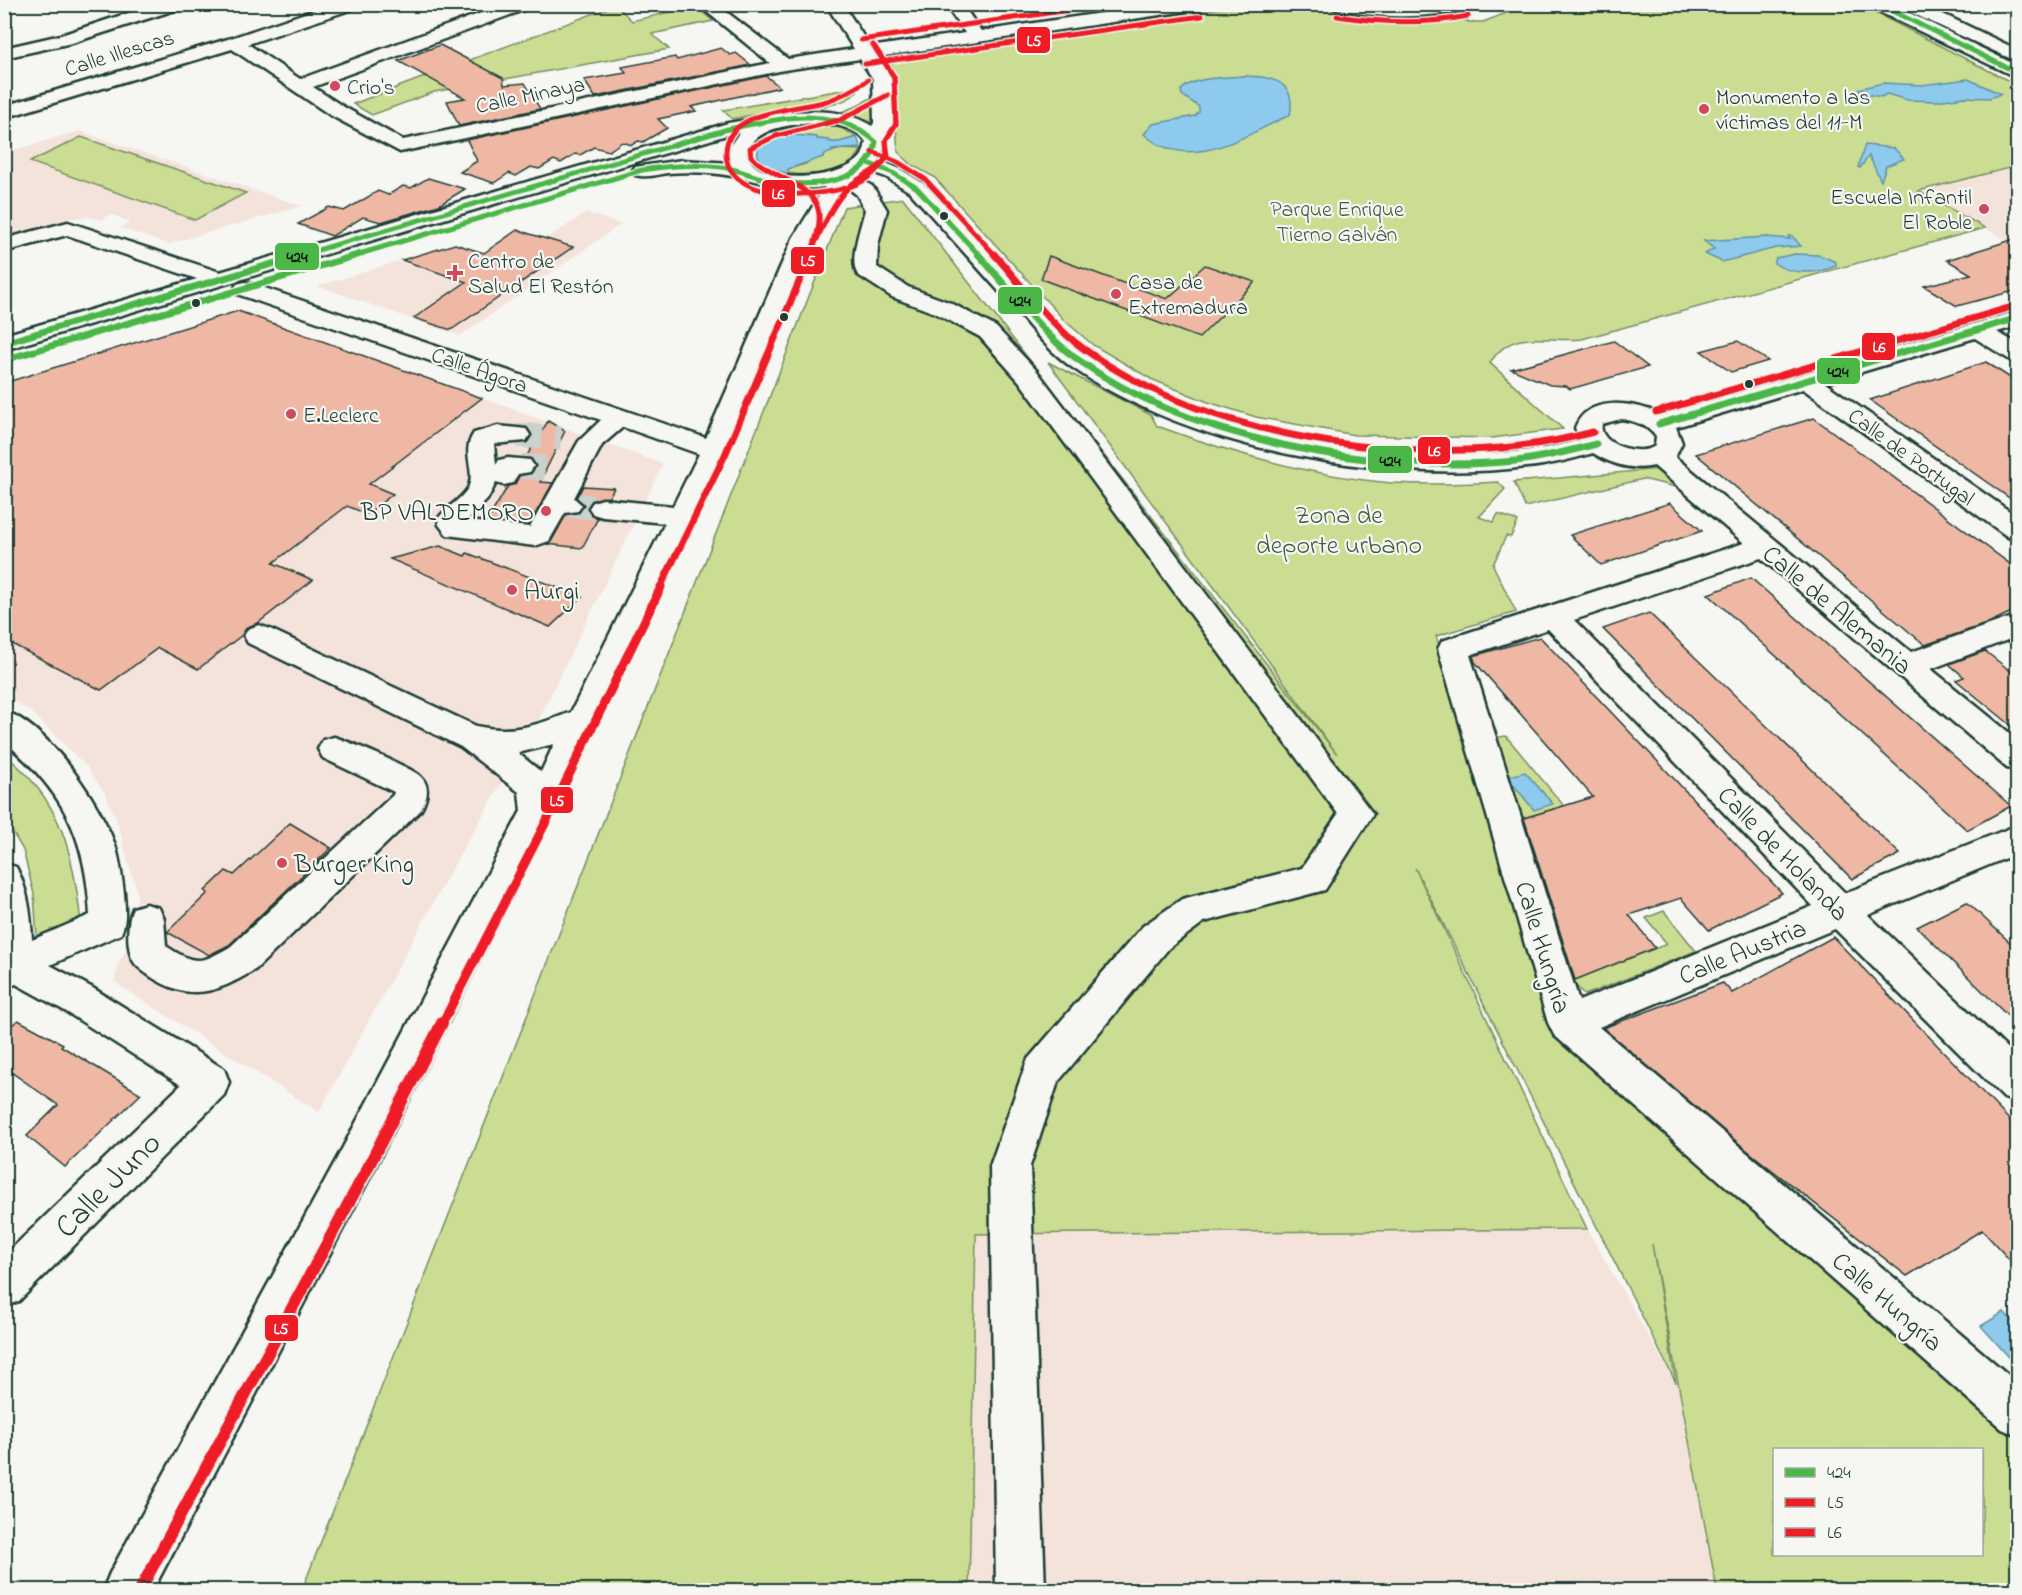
<svg xmlns="http://www.w3.org/2000/svg" width="2022" height="1595" font-family="'Indie Flower',sans-serif">
	<style>
		.built { fill: #f4e3db }
		.green { fill: #cbdd92; stroke: #758d63; stroke-width: 1.5; fill-rule: evenodd }
		.water { fill: #8dcaed; stroke: #6192a3; stroke-width: 1.5 }
		.building { fill: #efb8a5; stroke: #1f3d34; stroke-width: 1.5 }
		.lines { fill: none; stroke-linecap: round; stroke-linejoin: round }
		.minor-tunnel { stroke: #cbd1cc; stroke-width: 25; stroke-dasharray: 25 13; stroke-linecap: butt }
		.minor-casing { stroke: #1f3d34; stroke-width: 5 }
		.highway-casing { stroke: #1f3d34; stroke-width: 5 }
		.minor { fill: #f6f6f2; fill-rule: evenodd }
		.highway { fill: #f6f6f2; fill-rule: evenodd }
		.bus-1-far1-casing { stroke: #f6f6f2; stroke-width: 8 }
		.bus-1-casing { stroke: #f6f6f2; stroke-width: 10 }
		.bus-2-far3-casing { stroke: #f6f6f2; stroke-width: 8 }
		.bus-2-far2-casing { stroke: #f6f6f2; stroke-width: 10 }
		.bus-2-far1-casing { stroke: #f6f6f2; stroke-width: 14 }
		.bus-2-casing { stroke: #f6f6f2; stroke-width: 16 }
		.bus-3-far1-casing { stroke: #f6f6f2; stroke-width: 8 }
		.bus-3-casing { stroke: #f6f6f2; stroke-width: 10 }
		.bus-1-far1 { stroke: #4ab747; stroke-width: 5 }
		.bus-1 { stroke: #4ab747; stroke-width: 7 }
		.bus-2-far3 { stroke: #ee1c25; stroke-width: 5 }
		.bus-2-far2 { stroke: #ee1c25; stroke-width: 7 }
		.bus-2-far1 { stroke: #ee1c25; stroke-width: 9 }
		.bus-2 { stroke: #ee1c25; stroke-width: 12 }
		.bus-3-far1 { stroke: #ee1c25; stroke-width: 5 }
		.bus-3 { stroke: #ee1c25; stroke-width: 7 }
		.poi-dot { fill: #d1495b; stroke: #f6f6f2; stroke-width: 2 }
		.bus-dot { fill: #1f3d34; stroke: #f6f6f2; stroke-width: 2 }
		.labels { text-anchor: middle; stroke-width: 4.5; stroke-linejoin: round; paint-order: stroke }
		.far-street-label { font-size: 22px; fill: #1f3d34; stroke: #f6f6f2 }
		.far-poi-label { font-size: 22px; fill: #1f3d34; stroke: #f6f6f2; text-anchor: start }
		.far-park-label { font-size: 22px; fill: #415d47; stroke: #f6f6f2 }
		.poi-label { font-size: 26px; fill: #1f3d34; stroke: #f6f6f2; text-anchor: start }
		.park-label { font-size: 26px; fill: #415d47; stroke: #f6f6f2 }
		.street-label { font-size: 26px; fill: #1f3d34; stroke: #f6f6f2 }
		.near-street-label { font-size: 32px; fill: #1f3d34; stroke: #f6f6f2 }
		.line-badge { stroke: #f6f6f2; stroke-width: 2 }
		.badge-label { font-size: 16px; text-anchor: middle; font-weight: bold; fill: #fff }
		.pale-badge-label { font-size: 16px; text-anchor: middle; font-weight: bold; fill: #111 }
	</style>
	<rect width="100%" height="100%" fill="#f6f6f2"/>
	<filter id="ink" filterUnits="userSpaceOnUse"><feTurbulence type="fractalNoise" baseFrequency=".0167" numOctaves="2"/><feDisplacementMap in="SourceGraphic" scale="12" xChannelSelector="R" yChannelSelector="G"/><feConvolveMatrix kernelMatrix="1 2 1 2 8 2 1 2 1" color-interpolation-filters="sRGB"/></filter>
	<g filter="url(#ink)">
		<g class="built">
			<path d="M79,131l223,75 -134,38 -48,-16 10,-6 -19,-8 -10,6 -10,-3 -19,1 -67,19v-84z"/>
			<path d="M2017,167v79l-100,-55z"/>
			<path d="M586,213l35,11 -161,112 -142,-50 137,-42 29,9 33,-23 29,9z"/>
			<path d="M240,310l423,154 -126,259 -81,138 -137,251 -205,-130 6,-22 15,-23 2,-44 -20,-72 -11,-26 -20,-29 -56,-55 -25,-15v-313z"/>
			<path d="M1587,1229l98,170 35,191h-751l6,-356z"/>
		</g>
		<g class="green">
			<path d="M1249,4l62,1 72,13h50l19,-2 17,6h14l44,-17h333l157,80v81l-99,25 67,37 -403,111c-35,4 -69,-13 -92,24l73,66 -71,9 -137,-3 -99,-18 -48,-15 -57,-23 -58,-34 -29,-25 -130,-143 -22,-12 -14,-13 -7,-92 13,-7z"/>
			<path d="M616,5l16,16 63,-15 18,15 -61,13 17,15 -235,43 -62,23 -19,-11z"/>
			<path d="M860,87c-12,24 -63,21 -87,24 -13,2 -27,5 -41,8l-9,-9z"/>
			<path d="M874,96l1,27 -34,-11 16,-6z"/>
			<path d="M822,124l19,4 16,9 -18,5h-9l-1,-2 -12,-1 -1,-2 -38,-3 -1,-3 22,-6z"/>
			<path d="M81,137l165,56 -51,27 -165,-58z"/>
			<path d="M840,149l21,1c-12,24 -50,27 -73,23l-1,-4 19,-5v-2l17,-5 -1,-2z"/>
			<path d="M903,198l434,556 -289,-392 103,53 6,11c76,28 154,50 235,57 35,2 71,1 106,-1l7,7 -26,28 15,5 4,-8 20,7 -7,16 -5,-1 -13,29 23,47 -80,24 112,357 469,428v169h-300l-65,-346 24,139 -261,-515 172,361 -611,5 -7,356h-667l542,-1383zM1774,1450h208v104h-208z"/>
			<path d="M1660,469l20,19 -37,-9 -118,28 -11,-25z"/>
			<path d="M1506,736l58,70 -45,13 -26,-81z"/>
			<path d="M4,754c58,46 70,101 77,170l-44,15 -3,-45 -11,-44 -18,-31z"/>
			<path d="M1664,911l32,40 -111,44 -14,-14 96,-37 -21,-26z"/>
		</g>
		<g class="water">
			<path d="M1242,76c28,0 55,4 48,39 -45,20 -101,60 -146,19l9,-10 42,-8 4,-4v-5l-17,-12 -1,-5c14,-14 42,-12 61,-14z"/>
			<path d="M1968,79l33,15 -12,4 -25,-1 -27,4 -30,-1 -20,-6 -6,3 -21,-4 -2,-4 25,-6 39,2z"/>
			<path d="M777,131l1,3 39,3v2l12,1 1,2h9l18,-5 4,11 -29,2v2l-9,3v2l-35,12v4c-33,-6 -43,-23 -11,-42z"/>
			<path d="M1865,145l29,3 10,11 -18,7 -5,15 -12,-25 -9,12 -2,-1z"/>
			<path d="M1788,236h4l9,10 -25,2 -54,14 -17,-8 9,-5 -10,-8 63,-4 23,2z"/>
			<path d="M1795,254l24,1 17,7v4c-18,8 -46,9 -62,-3l2,-5z"/>
			<path d="M1525,772l28,32 -19,6 -27,-33z"/>
			<path d="M2004,1312l13,15v39l-36,-40z"/>
		</g>
		<g class="building">
			<path d="M440,45l63,33 1,7 21,-2 15,26 -81,17 -12,-25 18,-3 -67,-37z"/>
			<path d="M721,48l9,7 6,-2 15,12 -156,32 -11,-17 42,-7 -4,-6 53,-10 2,3z"/>
			<path d="M766,76l14,11 -89,20 5,4 -38,8 9,9 -24,14 -5,-1 -6,4 -10,-3 -13,9 -15,-4 -14,8 -5,-1 -14,9 -7,-3 -15,9 -8,-2 -15,9 -7,-3 -15,10 -34,-11 17,-11 -10,-21z"/>
			<path d="M428,178l37,11 -26,16 -58,17 -18,-5 -31,19 -34,-12 31,-17 15,4 34,-20 10,4 15,-9 8,2z"/>
			<path d="M517,230l56,17 -122,83 -37,-12 52,-36 -64,-22 53,-16 29,9z"/>
			<path d="M2018,238v52l-61,16 -33,-20 47,-12 -24,-14z"/>
			<path d="M1049,256l118,43 38,-34 50,17 -56,56 -158,-59z"/>
			<path d="M238,311l244,87 -113,86 24,10 -26,20 -20,-8 -74,57 40,17 -55,43 -11,4 -5,8 -44,34 -40,-21 -57,42 -97,-50v-257z"/>
			<path d="M1614,341l34,26 -78,22 -4,-3 -16,-1 -39,-16z"/>
			<path d="M1738,341l30,20 -37,11 -30,-21z"/>
			<path d="M1986,362l32,21v121l-148,-104z"/>
			<path d="M1814,418l204,152v39l-32,15 -61,21 -229,-191z"/>
			<path d="M548,421l17,10 -25,51 13,1 -24,42 -42,-4 21,-35 7,-2 4,-8 13,-3 4,-6 -4,-8 -6,-2z"/>
			<path d="M583,486l31,2 -5,9 -17,3 -5,7 4,8 7,3 -16,30 -36,-4 5,-2 15,-27 12,-2 6,-7 -7,-9z"/>
			<path d="M1670,503l32,28 -101,34 -31,-30z"/>
			<path d="M440,546l25,10 2,-3 115,44 -32,30 -160,-68z"/>
			<path d="M1751,578l260,228 -44,24 -259,-236z"/>
			<path d="M1649,613l251,241 -48,25 -249,-250z"/>
			<path d="M1540,637l242,256 -73,37 -28,-32 -52,17 26,33 -80,32 -51,-162 69,-21 -118,-135 -2,-6z"/>
			<path d="M1985,651l33,26v54l-62,-51 8,-3 -15,-13z"/>
			<path d="M290,823l41,25 -102,97 -20,10 -42,-23 41,-39 -3,-2 21,-20 8,4z"/>
			<path d="M1967,902l51,48v76l-101,-99z"/>
			<path d="M1833,937l185,192v140l-36,-39 -75,46 -163,-128 -141,-120 120,-45 9,10z"/>
			<path d="M18,1020l45,24 -2,2 80,48 -76,73 -38,-31 31,-31 -54,-38v-35z"/>
		</g>
		<g class="lines">
			<g class="minor-tunnel">
				<path d="M517,435l44,3"/>
				<path d="M521,466l24,2"/>
				<path d="M568,505l35,3"/>
			</g>
			<g class="minor-casing">
				<g id="minor">
					<path d="M156,4h27l-2,4 -109,35 -68,15v-10l57,-13z"/>
					<path d="M332,4h26l-2,4 -108,36 52,35 206,-75h25l-2,4 -216,79 31,20 59,33 367,-77 -73,-59h19l72,55 66,-10 -28,-45h17l27,43 95,-14 -20,-29h17l19,27 181,-27h46l-8,5 -323,48 14,22 3,44 -11,15 3,4 -7,18 21,9 24,15c32,34 65,68 96,103 21,23 41,50 67,68 99,69 222,94 340,99 52,1 103,0 154,-14l-6,-12c12,-34 61,-26 87,-13l356,-104v15l-21,6 21,12v18l-8,-2 -35,-22 -150,45 193,134v23l-10,-3 -205,-148 -127,38 6,16 -7,14 236,195 107,-37v21l-87,33 87,71v31l-11,-3 -246,-210 -187,62 271,273 173,-68v28l-150,62 150,144v44l-14,-5 -169,-169 -236,98 419,356v53l-16,-7 -448,-394 -6,-12 -110,-374 4,-8 302,-98 -90,-77c-21,5 -43,-2 -61,-13 -21,6 -43,12 -66,14 -142,18 -339,-18 -457,-101 -26,-19 -45,-46 -66,-69 -31,-35 -63,-70 -94,-105l-24,-15 -17,-6 -10,6 14,10 14,23 -9,35 -1,22 31,20 43,16 45,24 41,44 336,443 -48,76 -121,32 -35,26 -111,134 -28,84 15,424h-49l-6,-424 33,-94 5,-13 115,-133 39,-27 120,-31 36,-54 -319,-433 -39,-44 -45,-24 -43,-16 -34,-22c-10,-14 3,-49 7,-65l-8,-15 -11,-9 -31,52 -88,212 -172,361 -186,368 -216,411h-50l7,-17 231,-422 180,-340 -2,-19 -58,-45 -213,-104 -4,-7 4,-7 11,-4 11,4 206,97c35,8 63,-1 95,-14l94,-189 -62,-6 -10,-3 -4,-6 4,-6 10,-3 70,7 26,-52 -76,-27 -21,18 -28,53 8,7 -4,6 -13,2 -16,28 -14,5 -88,-11 -8,-10 -1,-6c8,-12 23,-19 30,-31 9,-18 -8,-35 6,-55l24,-7 28,3 4,6 -4,6 -32,3 2,21 3,-5 9,-2 22,2 4,6 -4,6 -12,2 -5,9 -9,2 -8,-2 -9,17 -21,21 64,6 49,-86 22,-21 -364,-126 -3,-5 3,-5 8,-2 8,2 453,154 87,-200 32,-51c-45,6 -74,-11 -116,-14 -14,-1 -28,-1 -42,0 -11,2 -21,5 -32,2l-3,-4 3,-4 47,-7 49,3 -3,-14 11,-16 -9,1 -726,216v-15l193,-56 -130,-44 -63,17v-13l64,-17 152,50 508,-149c45,-7 102,-24 144,3l2,-3 -1,-44 -13,-20 -76,11 -384,82 -70,-37 -98,-66 -228,69v-12l224,-67zM811,123c20,1 43,1 55,19 -1,4 -2,10 -4,13 -16,27 -119,33 -114,-6 12,-22 41,-24 63,-26zM1621,419c14,2 27,6 35,18l-1,9c-14,11 -58,-1 -53,-22zM1548,629l265,277 -234,95 -109,-346zM554,744l-13,28 -23,-19z"/>
					<path d="M1331,4h142l-2,4c-45,11 -93,11 -138,0z"/>
					<path d="M1869,4h22l127,62v12l-147,-70z"/>
					<path d="M4,711c44,14 98,94 112,137 4,14 6,30 8,45 1,15 3,27 -3,41l-71,31 41,22 133,82 5,13 -5,13 -205,206 -15,6v-51l177,-171 -116,-74 -49,-27 -12,4v-125l12,4c12,23 15,47 16,73l58,-25c-4,-78 -26,-123 -86,-174z"/>
					<path d="M334,737c14,4 78,31 86,39 11,10 7,23 1,34l-165,159c-18,11 -39,23 -60,23 -20,1 -45,-13 -59,-26 -12,-12 -10,-44 -4,-58l13,-4 13,4 5,11 2,27c29,19 34,18 64,1l163,-152 1,-3 -71,-34 -5,-9 5,-9z"/>
				</g>
			</g>
			<g class="highway-casing">
				<path id="highway" d="M1899,4h23l96,46v12l-117,-54z"/>
			</g>
			<use href="#minor" class="minor"/>
			<use href="#highway" class="highway"/>
			<g class="bus-1-far1-casing">
				<g id="bus-1-far1">
					<path d="M1878,4l140,69"/>
					<path d="M868,163l25,10 24,15 62,67"/>
					<path d="M301,255l427,-126c52,-10 104,-26 148,13 -7,42 -67,46 -101,39 -19,-3 -36,-12 -54,-14 -26,-3 -53,-1 -79,3l-286,85"/>
				</g>
			</g>
			<g class="bus-1-casing">
				<g id="bus-1">
					<path d="M978,254c31,34 62,79 99,105 115,82 299,116 439,102 27,-3 54,-10 80,-17"/>
					<path d="M4,343l302,-89"/>
					<path d="M4,360l357,-106"/>
					<path d="M1659,424l359,-106"/>
				</g>
			</g>
			<g class="bus-2-far3-casing">
				<g id="bus-2-far3">
					<path d="M1337,16c44,7 87,9 131,0"/>
					<path d="M865,64l337,-48"/>
					<path d="M810,255c10,-23 22,-52 41,-70 13,-11 27,-14 37,-29l-2,-16 10,-16 -2,-47 -19,-30"/>
					<path d="M810,255c28,-66 -12,-64 -53,-93l-6,-6 -1,-8 26,-12 64,-16 48,-25"/>
				</g>
			</g>
			<g class="bus-2-far2-casing">
				<g id="bus-2-far2">
					<path d="M804,269l7,-15"/>
					<path d="M660,588l65,-133 86,-201"/>
				</g>
			</g>
			<g class="bus-2-far1-casing">
				<path id="bus-2-far1" d="M442,1024l107,-208 112,-229"/>
			</g>
			<g class="bus-2-casing">
				<path id="bus-2" d="M140,1590l226,-419 76,-148"/>
			</g>
			<g class="bus-3-far1-casing">
				<g id="bus-3-far1">
					<path d="M861,40l250,-36"/>
					<path d="M868,80c-14,9 -29,18 -45,22 -30,8 -98,9 -97,51 1,52 99,45 131,31 13,-6 22,-15 30,-27l-1,-17 10,-16 -2,-47 -21,-32"/>
					<path d="M872,152l26,10 27,17 70,76"/>
				</g>
			</g>
			<g class="bus-3-casing">
				<g id="bus-3">
					<path d="M994,254c28,31 55,70 90,95 131,95 354,125 509,83"/>
					<path d="M1656,412l359,-106"/>
				</g>
			</g>
			<use href="#bus-1-far1" class="bus-1-far1"/>
			<use href="#bus-1" class="bus-1"/>
			<use href="#bus-2-far3" class="bus-2-far3"/>
			<use href="#bus-2-far2" class="bus-2-far2"/>
			<use href="#bus-2-far1" class="bus-2-far1"/>
			<use href="#bus-2" class="bus-2"/>
			<use href="#bus-3-far1" class="bus-3-far1"/>
			<use href="#bus-3" class="bus-3"/>
		</g>
	</g>
	<g class="poi-dot">
		<circle cx="335" cy="86" r="6"/>
		<circle cx="1704" cy="109" r="6"/>
		<circle cx="1984" cy="209" r="6"/>
		<path d="M452 264h6v6h6v6h-6v6h-6v-6h-6v-6h6z"/>
		<circle cx="1116" cy="294" r="6"/>
		<circle cx="291" cy="414" r="6"/>
		<circle cx="546" cy="511" r="6"/>
		<circle cx="512" cy="590" r="6"/>
		<circle cx="282" cy="863" r="6"/>
	</g>
	<g class="bus-dot">
		<circle cx="944" cy="216" r="5"/>
		<circle cx="196" cy="303" r="5"/>
		<circle cx="784" cy="317" r="5"/>
		<circle cx="1749" cy="384" r="5"/>
	</g>
	<g class="labels">
		<g class="far-street-label">
			<text transform="translate(119 52) rotate(-17)" y="8">Calle Illescas</text>
			<text transform="translate(530 94) rotate(-12)" y="8">Calle Minaya</text>
			<text transform="translate(480 369) rotate(19)" y="8">Calle Ágora</text>
			<text transform="translate(1912 456) rotate(36)" y="8">Calle de Portugal</text>
		</g>
		<g class="far-poi-label">
			<text x="347" y="94">Crio's</text>
			<text x="1716" y="104">Monumento a las<tspan x="1716" dy="25">víctimas del 11-M</tspan></text>
			<text x="1972" y="204" text-anchor="end">Escuela Infantil<tspan x="1972" dy="25">El Roble</tspan></text>
			<text x="468" y="268">Centro de<tspan x="468" dy="25">Salud El Restón</tspan></text>
			<text x="1128" y="289">Casa de<tspan x="1128" dy="25">Extremadura</tspan></text>
			<text x="303" y="422">E.Leclerc</text>
		</g>
		<g class="far-park-label">
			<text x="1337" y="216">Parque Enrique<tspan x="1337" dy="25">Tierno Galván</tspan></text>
		</g>
		<g class="poi-label">
			<text x="534" y="520" text-anchor="end">BP VALDEMORO</text>
			<text x="524" y="599">Aurgi</text>
			<text x="294" y="872">Burger King</text>
		</g>
		<g class="park-label">
			<text x="1339" y="523">Zona de<tspan x="1339" dy="30">deporte urbano</tspan></text>
		</g>
		<g class="street-label">
			<text transform="translate(1838 609) rotate(40)" y="9">Calle de Alemania</text>
			<text transform="translate(1784 853) rotate(46)" y="9">Calle de Holanda</text>
			<text transform="translate(1544 947) rotate(73)" y="9">Calle Hungría</text>
			<text transform="translate(1742 951) rotate(-22)" y="9">Calle Austria</text>
			<text transform="translate(1888 1301) rotate(41)" y="9">Calle Hungría</text>
		</g>
		<g class="near-street-label">
			<text transform="translate(107 1184) rotate(-45)" y="11">Calle Juno</text>
		</g>
	</g>
	<g class="line-badge">
		<rect x="1016" y="26" width="35" height="28" rx="6" fill="#ee1c25"/>
		<rect x="761" y="179" width="35" height="29" rx="6" fill="#ee1c25"/>
		<rect x="274" y="242" width="46" height="29" rx="6" fill="#4ab747"/>
		<rect x="790" y="246" width="35" height="29" rx="6" fill="#ee1c25"/>
		<rect x="997" y="286" width="46" height="29" rx="6" fill="#4ab747"/>
		<rect x="1861" y="332" width="35" height="29" rx="6" fill="#ee1c25"/>
		<rect x="1816" y="357" width="45" height="28" rx="6" fill="#4ab747"/>
		<rect x="1417" y="436" width="34" height="29" rx="6" fill="#ee1c25"/>
		<rect x="1367" y="445" width="46" height="29" rx="6" fill="#4ab747"/>
		<rect x="540" y="786" width="34" height="28" rx="6" fill="#ee1c25"/>
		<rect x="264" y="1314" width="35" height="28" rx="6" fill="#ee1c25"/>
	</g>
	<g class="badge-label">
		<text x="1034" y="46">L5</text>
		<text x="778" y="199">L6</text>
		<text x="808" y="266">L5</text>
		<text x="1879" y="352">L6</text>
		<text x="1434" y="456">L6</text>
		<text x="557" y="806">L5</text>
		<text x="281" y="1334">L5</text>
	</g>
	<g class="pale-badge-label">
		<text x="297" y="262">424</text>
		<text x="1020" y="306">424</text>
		<text x="1838" y="377">424</text>
		<text x="1390" y="466">424</text>
	</g>
	<rect width="2022" height="1595" fill="none" stroke="#f6f6f2" stroke-width="24"/>
	<rect x="12" y="12" width="1998" height="1571" fill="none" stroke="#1f3d34" stroke-width="2" filter="url(#ink)"/>
	<rect x="1773" y="1448" width="210" height="108" fill="#f6f6f2" stroke="#a0aca6" stroke-width="1.5"/>
	<rect x="1785" y="1468" width="30" height="9" fill="#4ab747" stroke="#a0aca6" stroke-width="1.5"/>
	<text x="1827" y="1478" font-size="18" fill="#1f3d34">424</text>
	<rect x="1785" y="1498" width="30" height="9" fill="#ee1c25" stroke="#a0aca6" stroke-width="1.5"/>
	<text x="1827" y="1508" font-size="18" fill="#1f3d34">L5</text>
	<rect x="1785" y="1528" width="30" height="9" fill="#ee1c25" stroke="#a0aca6" stroke-width="1.5"/>
	<text x="1827" y="1538" font-size="18" fill="#1f3d34">L6</text>
</svg>
